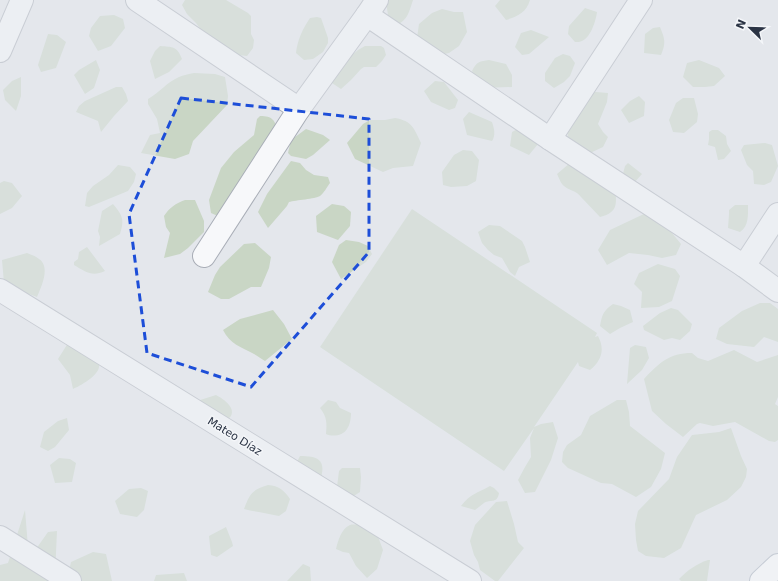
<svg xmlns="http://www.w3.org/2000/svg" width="778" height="581" font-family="'DejaVu Sans',sans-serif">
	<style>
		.green { fill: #c9d6c5 }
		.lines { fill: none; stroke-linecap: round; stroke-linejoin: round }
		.minor-casing { stroke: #a9aeb7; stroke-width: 24 }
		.major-casing { stroke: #a3abb8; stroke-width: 24 }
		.minor { stroke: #f7f8fa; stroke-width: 22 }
		.major { stroke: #fff; stroke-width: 22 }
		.marked { fill: none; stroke: #1d4ed8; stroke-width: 3; stroke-dasharray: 8 5; stroke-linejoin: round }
		.labels { text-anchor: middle; stroke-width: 3; stroke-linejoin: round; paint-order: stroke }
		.street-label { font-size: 11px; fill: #2b3445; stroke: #f4f6f9 }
	</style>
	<rect width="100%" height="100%" fill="#e4e7ec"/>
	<g class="green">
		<path d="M185,0h41l22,13 3,3v18l3,6 -1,8 -6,8 -18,-2 -15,-6 -18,-25 -9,-9 -5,-9z"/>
		<path d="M387,0h26c-5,15 -5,20 -20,27l-5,-12 -2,-13z"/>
		<path d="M500,0h30c-4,13 -12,16 -24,20l-11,-14z"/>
		<path d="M585,8l12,4c-1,8 -6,25 -15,29 -2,1 -4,1 -7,1l-7,-8 1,-8z"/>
		<path d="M442,9l12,3h9l4,20 -8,14 -10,7 -9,2 -24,-10 3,-21 13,-11z"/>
		<path d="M114,15l9,4 2,9 -14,18 -13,5 -9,-15 2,-8 9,-12z"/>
		<path d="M317,17l4,1 7,20v5l-5,9 -10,7 -9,1 -8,-7c1,-12 7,-25 14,-35z"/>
		<path d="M660,27c5,12 6,16 1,28l-17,-2 1,-19 8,-6z"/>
		<path d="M531,30l18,7 -20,17 -7,1 -7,-8 6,-14z"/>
		<path d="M48,34l9,1 9,7 -10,26 -15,4 -3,-7z"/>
		<path d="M160,46c13,1 17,0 22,13l-13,13 -14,7 -5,-18 5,-10z"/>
		<path d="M365,46h16l3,2 2,7 -4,6 -6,6h-12l-3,2 -10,11 -10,9 -9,-6 3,-13 23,-20z"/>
		<path d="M563,54l7,2 5,7 -5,13 -6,6 -10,6 -9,-7v-8l10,-15z"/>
		<path d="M96,60l4,10 -6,18 -9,6 -11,-19 5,-5z"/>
		<path d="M489,60l17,4 6,11v12l-32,1 -8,-17c4,-9 8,-10 17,-11z"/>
		<path d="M699,60l20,8 6,8 -11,10 -9,1h-12l-10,-10 4,-14z"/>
		<path d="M194,73l21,1 10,3 3,19 -1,9 -34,36 -4,13 -14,5 -34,-6 9,-18 10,-2 -3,-14 -9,-15v-5c11,-6 19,-17 31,-22 4,-2 10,-3 15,-4z"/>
		<path d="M21,77v19l-5,15 -11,-11 -2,-10 9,-9z"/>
		<path d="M435,81l9,1 14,18 -3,8 -6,2 -18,-8 -7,-11z"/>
		<path d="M116,87h6l4,7 2,7 -14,15 -13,16 -3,-11 -22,-9 3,-6 6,-5z"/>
		<path d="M584,91l24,2 -1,9 -9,22 5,8 5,5 -5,10 -15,7 -20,-15 -2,-32z"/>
		<path d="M639,96l6,6 -1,14 -15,7 -8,-13 9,-9z"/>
		<path d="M683,98h11l4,16 -1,8 -13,11 -11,-1 -4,-12 7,-17z"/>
		<path d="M469,112l23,10c2,6 4,13 0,19l-25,-6 -4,-16z"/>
		<path d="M260,116c13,0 14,4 19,15l-59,86 -9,-4 -2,-13 12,-32 13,-16 20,-17 3,-16z"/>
		<path d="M395,118c17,3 19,10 26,25l-8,23 -20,2 -10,4 -28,-13 -8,-16 16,-19 7,-4h15z"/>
		<path d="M525,125l10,10 3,9 -9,11 -19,-9 2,-14z"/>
		<path d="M306,129l17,6 7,5 -17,15 -7,4 -15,-3 -3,-3 3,-13z"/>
		<path d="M712,130h6l8,6 1,8 4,7 -7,8 -6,1 -3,-13 -7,-2 1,-6v-7z"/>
		<path d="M765,143l7,2 6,21 -7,16 -7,3 -10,-1 -1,-13 -6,-6 -6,-15 3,-5z"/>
		<path d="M463,150l9,1 7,9 -3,21 -9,5 -16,1 -8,-2 -1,-13 12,-17z"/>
		<path d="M291,161l9,2 6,7 8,5 14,2 2,6c-3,4 -6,10 -10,13 -5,3 -24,4 -31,6l-2,4 -19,22 -10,-16 9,-18z"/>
		<path d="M570,163l45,22c1,17 5,27 -15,32l-19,-20c-5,-7 -12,-6 -17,-11 -3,-2 -5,-8 -7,-12z"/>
		<path d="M628,163l14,11 -9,10 -14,5 6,-23z"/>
		<path d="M118,165l12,2 6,7 -2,8 -6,9 -39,16 -4,-1 2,-13 6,-7 16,-11z"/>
		<path d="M4,181l8,2 10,13 -10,12 -12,6v-31z"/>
		<path d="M185,200h10l9,21v11l-16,16 -8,6 -16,4 6,-25 -4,-6 -2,-11c5,-8 12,-13 21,-16z"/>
		<path d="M113,204c9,11 12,15 7,30l-21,12 1,-9 -2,-6 4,-20z"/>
		<path d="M332,204l12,2 7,6 -1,14 -12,14 -21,-8 -1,-16z"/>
		<path d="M735,205h13c0,10 1,21 -8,27l-12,-4 1,-14v-4z"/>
		<path d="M412,209l185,124 -2,4 3,-1c7,13 4,24 -8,34l-11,-4 -1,-4 -44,65 7,-3 12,-2 5,16 -7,22 -16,32 -10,1 -7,-13 7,-13 6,-10 -1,-19 4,-10 -30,43 -184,-124z"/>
		<path d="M646,213l12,3 23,28 -5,11 -14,3 -14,-3 -19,-2 -22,12 -9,-15 12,-20z"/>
		<path d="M489,225l11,1 22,15 3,6 5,15 -11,5 -4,9 -5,-4 -8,-14 -8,-3 -6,-5 -6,-7 -4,-11z"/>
		<path d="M346,240l13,2 9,4 4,8 -6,8 -25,17 -9,-17 7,-17z"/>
		<path d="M255,243l16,14 -2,11 -8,19h-10l-22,12h-8l-13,-7 7,-17 5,-8 24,-23z"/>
		<path d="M87,247l18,24c-13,6 -19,1 -31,-6v-3l4,-3 1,-7z"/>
		<path d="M27,253c4,2 9,3 12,6 12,8 2,28 -2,38l-8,-3 -11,-1 -14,-10 -2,-23z"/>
		<path d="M658,264l17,5 5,7 -8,25 -13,6 -18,1 1,-16 -8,-8 5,-11z"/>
		<path d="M760,303h10l8,6v33l-14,-5 -10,10 -27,-3 -11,-5 3,-11 23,-17z"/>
		<path d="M613,304l8,2 9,4 3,12 -13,6 -10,6 -10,-8c2,-11 3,-15 13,-22z"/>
		<path d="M671,308l7,2 14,14 -2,7 -10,9 -8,-2 -8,2 -20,-10 -1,-4 17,-13z"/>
		<path d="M273,310l11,14 8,15 -27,22c-4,-2 -7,-5 -11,-7 -13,-7 -24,-10 -31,-24l17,-11z"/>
		<path d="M70,340l28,11c0,5 2,12 1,16 -1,9 -19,19 -26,22l-3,-14 -12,-16z"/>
		<path d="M635,345l11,2 3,11 -7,12 -15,14 3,-36z"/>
		<path d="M734,350l23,12 21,-7v42l-3,7 3,2v34l-3,2 -6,-1 -34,-19 -22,4 -13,-3 -3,1 -14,13 -17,-13 -14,-13 -8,-32c15,-16 25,-26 48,-26l6,5 10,3z"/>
		<path d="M216,395c6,3 20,12 15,21 -3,4 -9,7 -13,10l-21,-25z"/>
		<path d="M328,400l8,2 4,6 11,5c0,5 -1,12 -4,16 -4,7 -15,8 -21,5 1,-11 1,-17 -6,-26z"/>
		<path d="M617,400h9l3,12 1,14 35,27 -4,16 -10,18 -15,10 -24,-13 -11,-1 -33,-15 -6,-6 1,-10 4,-7 14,-10 9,-19z"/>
		<path d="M67,418l2,12 -14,17 -7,4 -8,-4 4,-15 14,-11z"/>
		<path d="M731,428l10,28 6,13 -1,8 -5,10 -14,13 -31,15 -15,33 -17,10 -18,-2 -8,-5 -2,-11 -1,-16 3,-13 31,-32 8,-22 15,-22 27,-3z"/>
		<path d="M300,456c17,0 26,3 21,22l-25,-14z"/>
		<path d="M59,458l11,1 6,4 -4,19 -17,1 -5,-18z"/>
		<path d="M342,468h18l1,9 -1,15 -11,7 -12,-12 2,-16z"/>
		<path d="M268,485c11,1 16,5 22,14l-4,12 -7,5c-12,-3 -23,-4 -35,-7 6,-16 8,-19 24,-24z"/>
		<path d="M490,486l4,2 5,5c-2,11 -8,6 -15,10 -3,2 -6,5 -9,7l-14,-4c9,-12 16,-13 29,-20z"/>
		<path d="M141,488l7,3 -4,19 -7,7 -17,-3 -5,-13 14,-12z"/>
		<path d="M507,501l7,23 4,18 6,6 -26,33h-3l-15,-11 -2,-8 -4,-7 -4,-14 5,-16 21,-23z"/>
		<path d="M25,510l4,49 19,-27 9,-1 -2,44 13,1 3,-14 22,-10 13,2 6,27h-112v-16l8,-2z"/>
		<path d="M357,524l6,1 14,9 6,16 -6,19 -10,9 -11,-12 -7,-13 -6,-1 -7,-3c2,-8 5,-20 14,-24 2,-1 4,0 7,-1z"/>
		<path d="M226,527l6,15 1,4 -16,11 -6,-2 -2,-19z"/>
		<path d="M708,560h2l-3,21h-26l-2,-2c9,-9 17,-15 29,-19z"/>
		<path d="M303,564l7,3 1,14h-24z"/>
		<path d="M184,573l3,8h-33l2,-6z"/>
	</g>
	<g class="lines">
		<g class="minor-casing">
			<g id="minor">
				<path d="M137,0l162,109"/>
				<path d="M367,15l183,124 194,127 34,25"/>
				<path d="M0,51l22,-51"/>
				<path d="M550,139l91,-139"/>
				<path d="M204,256l95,-147 68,-94 10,-15"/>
				<path d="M744,266l34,-52"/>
				<path d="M0,290l470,291"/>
				<path d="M0,537l70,44"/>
			</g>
		</g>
		<g class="major-casing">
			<path id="major" d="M761,581l17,-16"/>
		</g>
		<use href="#minor" class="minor"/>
		<use href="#major" class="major"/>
	</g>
	<path d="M0 0H778V581H0ZM181,98l188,21v133l-118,135 -104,-34 -18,-139z" fill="#e4e7ec" fill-opacity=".55" fill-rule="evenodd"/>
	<path class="marked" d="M181,98l188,21v133l-118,135 -104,-34 -18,-139z"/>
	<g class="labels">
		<g class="street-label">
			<text transform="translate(235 436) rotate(32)" y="4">Mateo Díaz</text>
		</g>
	</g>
	<g transform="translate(750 28) rotate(293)" stroke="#f4f6f9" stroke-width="3" paint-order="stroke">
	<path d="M0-3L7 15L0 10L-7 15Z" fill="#2b3445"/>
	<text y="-6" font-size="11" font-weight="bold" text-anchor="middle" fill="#2b3445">N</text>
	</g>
</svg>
